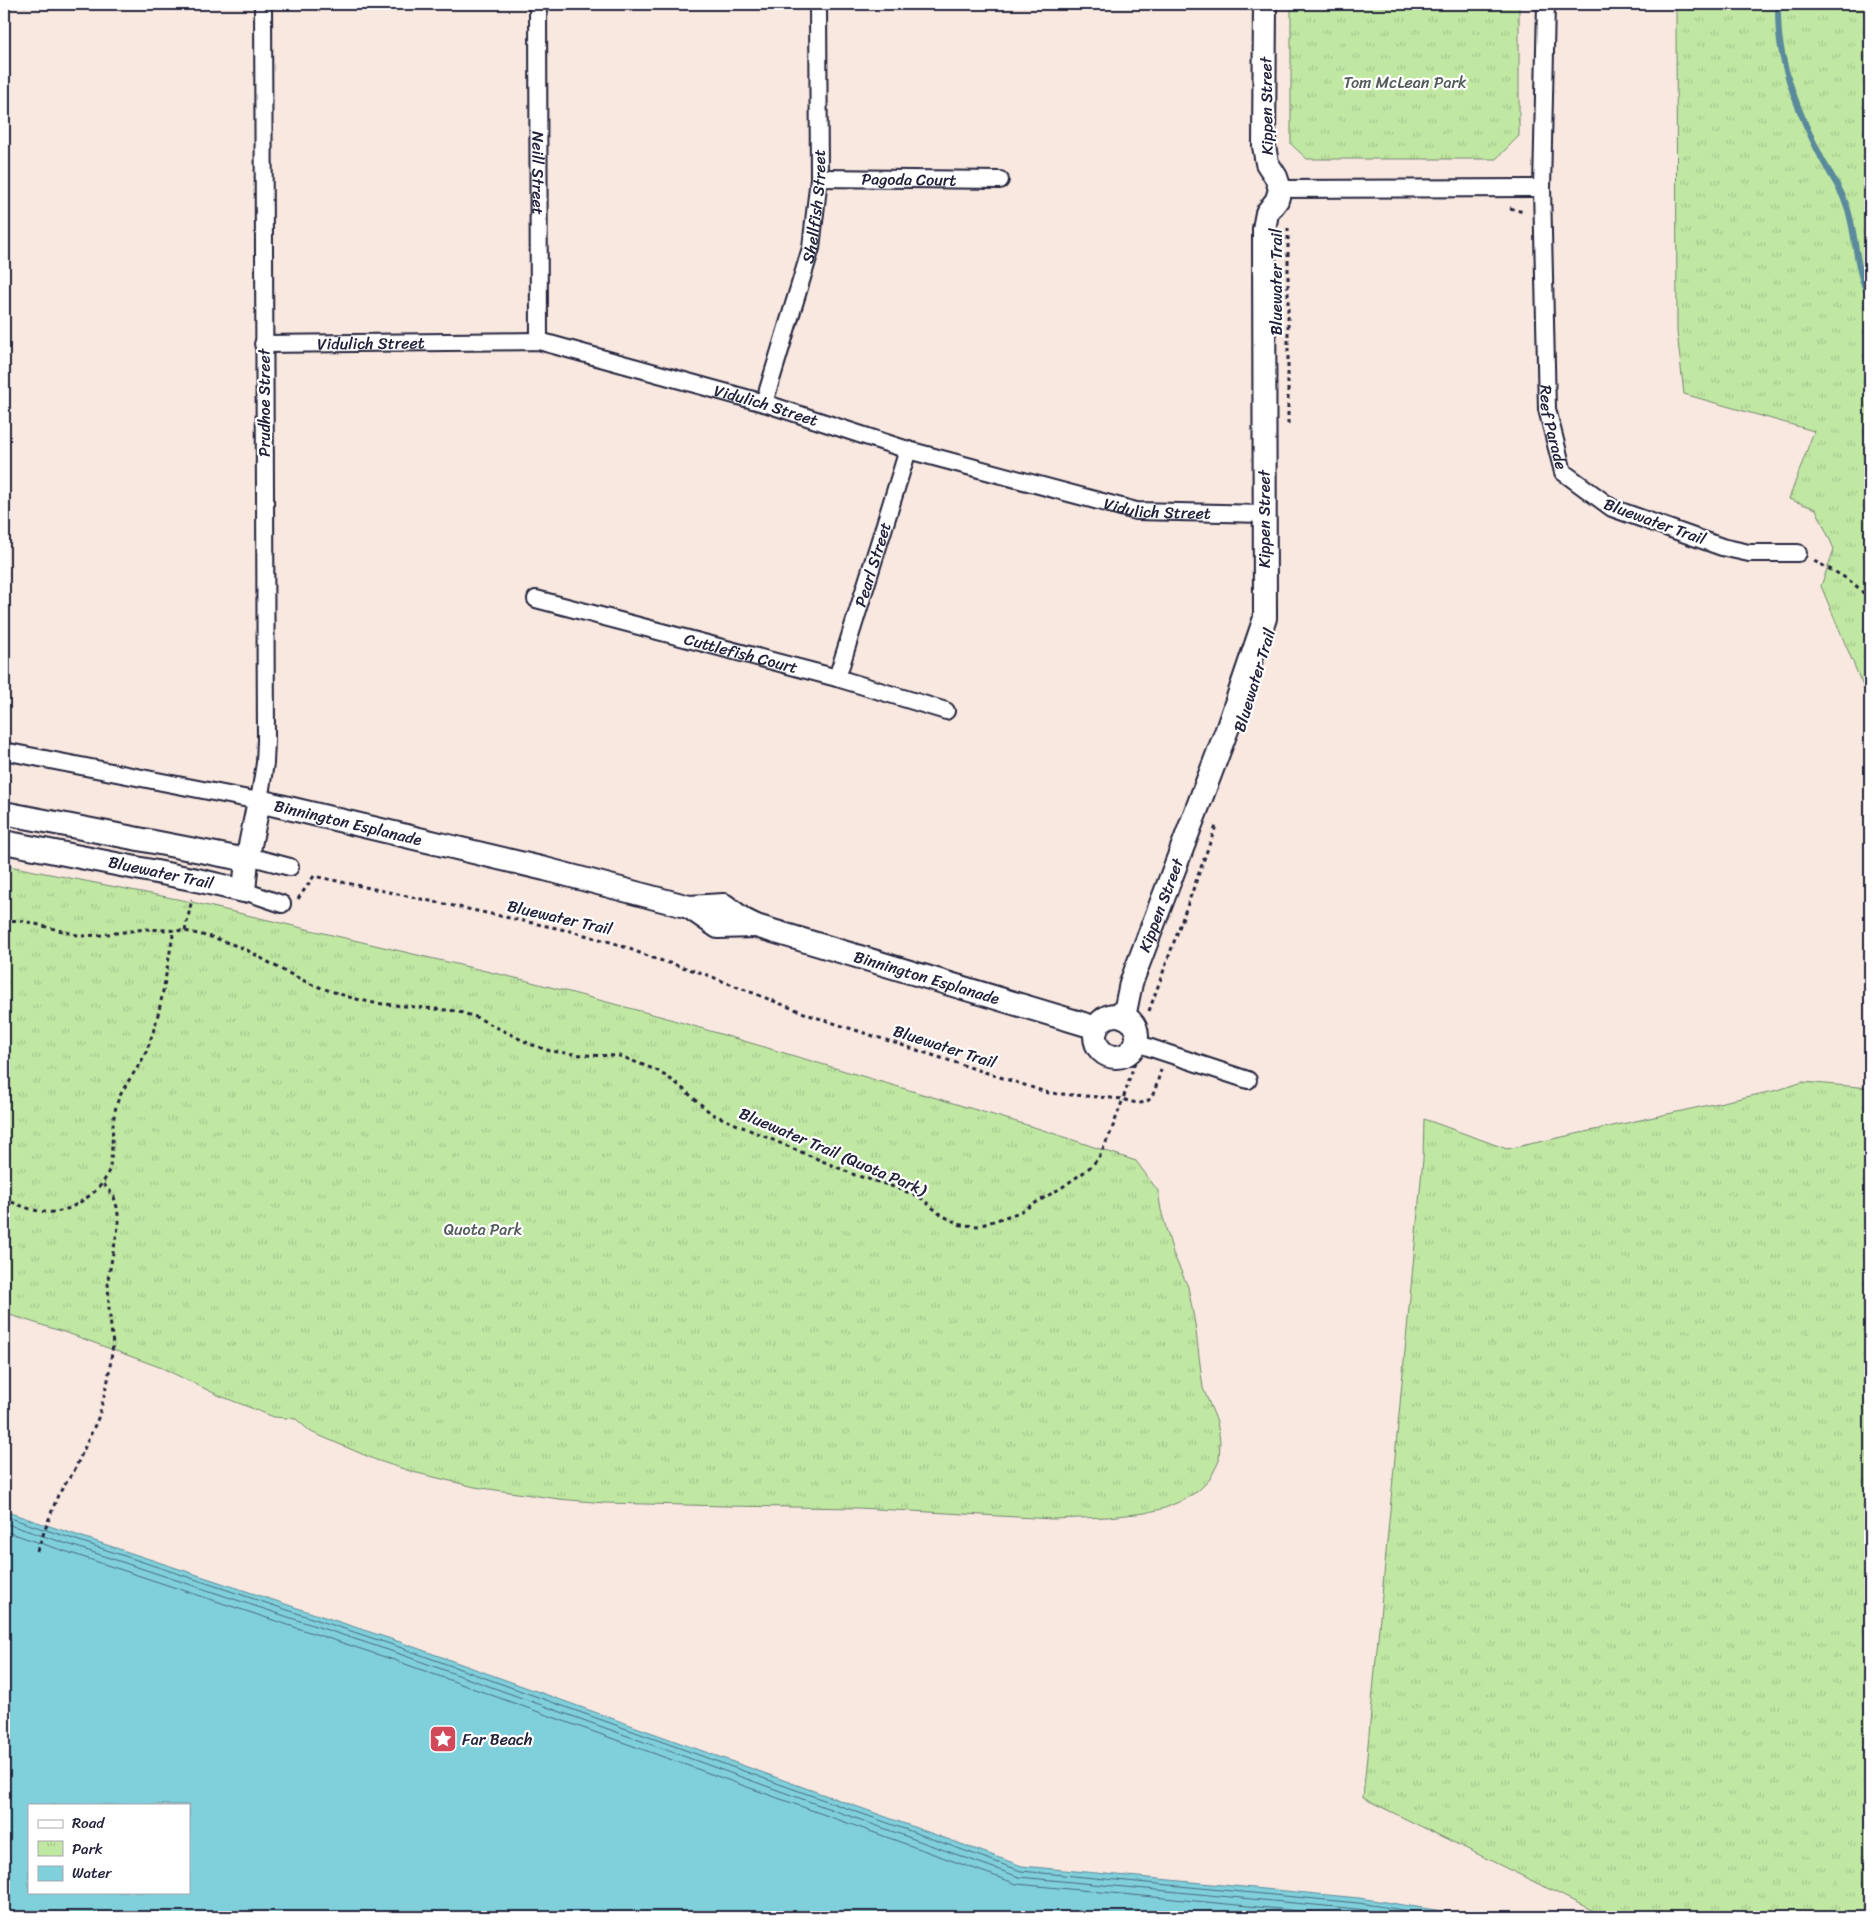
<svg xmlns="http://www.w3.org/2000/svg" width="1874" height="1921" font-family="Sriracha,sans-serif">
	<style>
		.park { fill: url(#park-tufts); stroke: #72856f }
		.water { fill: #80d0db; stroke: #5a8a9b; fill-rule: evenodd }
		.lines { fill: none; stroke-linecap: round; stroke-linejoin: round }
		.shore { stroke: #48687b; stroke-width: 1 }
		.stream { stroke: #5a8a9b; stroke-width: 6 }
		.street-casing { stroke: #22223b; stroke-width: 20 }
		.secondary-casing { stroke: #22223b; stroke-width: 26 }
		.path { stroke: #22223b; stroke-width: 3; stroke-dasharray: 4 4; stroke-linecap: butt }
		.street { stroke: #fff; stroke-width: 16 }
		.secondary { stroke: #fff; stroke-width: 22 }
		.labels { text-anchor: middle; stroke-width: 4.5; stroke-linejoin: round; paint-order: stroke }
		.park-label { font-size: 16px; fill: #525d5a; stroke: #fff }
		.street-label { font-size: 16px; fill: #22223b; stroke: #fff }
		.poi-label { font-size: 16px; fill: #22223b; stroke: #fff; text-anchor: start }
	</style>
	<defs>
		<pattern id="park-tufts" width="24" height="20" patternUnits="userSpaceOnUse" patternTransform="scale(1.25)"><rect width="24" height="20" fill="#c1e8a3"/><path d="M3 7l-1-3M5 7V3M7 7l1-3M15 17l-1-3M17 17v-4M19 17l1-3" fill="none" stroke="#a6c78d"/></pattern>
	</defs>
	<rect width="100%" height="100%" fill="#f8e8e0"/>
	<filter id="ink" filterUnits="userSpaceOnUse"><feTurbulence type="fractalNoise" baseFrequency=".02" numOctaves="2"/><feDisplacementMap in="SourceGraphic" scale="10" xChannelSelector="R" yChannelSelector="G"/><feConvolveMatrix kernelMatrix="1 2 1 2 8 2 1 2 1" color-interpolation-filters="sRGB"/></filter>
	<g filter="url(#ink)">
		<g class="park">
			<path d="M1291,4h228v132l-23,23h-189l-16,-15z"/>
			<path d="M1676,4h194v699l-49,-117 13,-37 -18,-40 -27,-10 25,-68 -130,-37 -7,-62z"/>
			<path d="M4,865l183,36 337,79 139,37 374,111 99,33 22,30 3,19 12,43 15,34 7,37 8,64 14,34 3,19 -1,20 -9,18 -12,12 -17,10 -16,7 -20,5 -37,4 -56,2 -193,-11 -132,-2 -123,-3 -45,-4 -84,-12 -62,-15 -37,-12 -65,-28 -15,-13 -22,-2 -56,-22 -56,-27 -89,-33 -69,-22z"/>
			<path d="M1803,1082l67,6v829h-264l-243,-119 60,-639 1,-40 83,30 271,-59z"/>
		</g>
		<path class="water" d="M4,1511l396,131 622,224 337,32 121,19h-1476zM29,1805h160v87h-160z"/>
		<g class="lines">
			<g class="shore">
				<path d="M4,1516l395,131 622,224 337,32 91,14"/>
				<path d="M4,1523l393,130 622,224 338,32 53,8"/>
				<path d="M4,1531l390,129 623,224 346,33"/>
			</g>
			<path class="stream" d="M1778,4c0,12 0,25 2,38 6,41 23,80 42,117 9,17 21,32 26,51 9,29 7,61 22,88"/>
			<g class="street-casing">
				<g id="street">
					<path id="s1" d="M538,4l1,337"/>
					<path id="s2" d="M1546,4l-4,184 5,221 16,63 49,36 110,39 27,6h49"/>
					<path id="s3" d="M819,178l181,2"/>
					<path d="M1280,189l262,-1"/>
					<path id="s4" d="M263,344l276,-3 225,62 144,47 228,61 128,3"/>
					<path id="s5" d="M764,403l47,-155 8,-70 -1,-174"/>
					<path id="s6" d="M536,599l301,79 109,33"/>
					<path id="s7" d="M837,678l71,-228"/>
					<path d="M4,751l255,50 6,-38 1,-23 -3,-736"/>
					<path d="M248,856l42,11"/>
					<path d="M244,891l38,13"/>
					<path d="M1136,1043l112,37"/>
				</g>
			</g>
			<g class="secondary-casing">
				<g id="secondary">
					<path d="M4,813l243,47"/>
					<path id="s8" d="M4,842l193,38 47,11 3,-31 12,-59 286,68 144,38 35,-2 20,15 12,6 341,102"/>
					<path d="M689,907l29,20 38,-1"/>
					<circle cx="1116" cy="1036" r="21"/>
					<path id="s9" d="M1124,1017l7,-34 97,-256 37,-109 -1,-389 3,-16 10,-13 3,-11 -4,-12 -9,-14 -3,-17 1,-142"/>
				</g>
			</g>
			<g class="path">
				<path d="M1510,208l13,4"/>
				<path d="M1288,228v198"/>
				<path d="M1814,561c21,11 43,20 56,41"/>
				<path d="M298,899l16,-23 256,55 44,12 39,15 49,15 110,43 237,77 74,6 12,-37"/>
				<path d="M4,920l20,1 57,15 20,-1 45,-6 39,2 30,7 30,11 39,22 29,14 39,13 22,5 82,8 20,6 54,27 20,7 33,4 37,1 36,14 19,12 37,32 143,61 36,11 29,11 21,18 20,10 18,1 41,-14 41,-24 26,-18 11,-11 13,-27 12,-33c31,12 30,-5 38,-29"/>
				<path d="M185,931l7,-32"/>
				<path d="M1149,1011l67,-185"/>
				<path d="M4,1199c35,14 52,22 85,-3 11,-8 18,-17 21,-30 4,-22 0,-47 9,-68 7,-16 20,-30 27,-46 16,-39 20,-82 28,-122"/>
				<path d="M37,1551l21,-56 16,-24 25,-55 9,-36 5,-35 -4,-36 -1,-30 11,-57 -2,-15 -3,-10 -11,-14"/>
			</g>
			<use href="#street" class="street"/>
			<use href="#secondary" class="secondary"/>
		</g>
	</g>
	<defs>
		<g id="sight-square" transform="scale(1.4375)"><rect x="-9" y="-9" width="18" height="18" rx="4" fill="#d1495b" stroke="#fff"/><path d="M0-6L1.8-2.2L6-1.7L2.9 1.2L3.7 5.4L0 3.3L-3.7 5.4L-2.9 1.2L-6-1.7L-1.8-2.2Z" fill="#fff"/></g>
	</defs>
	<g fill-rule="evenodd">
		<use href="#sight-square" x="443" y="1739"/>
	</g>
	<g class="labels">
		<g class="park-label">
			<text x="1405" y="88">Tom McLean Park</text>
			<text x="483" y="1235">Quota Park</text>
		</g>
		<g class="street-label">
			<text transform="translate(1266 106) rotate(-91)" y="6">Kippen Street</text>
			<text dy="6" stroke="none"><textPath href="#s1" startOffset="169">Neill Street</textPath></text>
			<text dy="6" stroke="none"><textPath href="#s3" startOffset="90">Pagoda Court</textPath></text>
			<text dy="6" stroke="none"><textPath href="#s5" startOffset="204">Shellfish Street</textPath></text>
			<text transform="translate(1276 282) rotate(-90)" y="6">Bluewater Trail</text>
			<text dy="6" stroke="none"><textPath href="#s4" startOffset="108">Vidulich Street</textPath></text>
			<text transform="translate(264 403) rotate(-90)" y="6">Prudhoe Street</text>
			<text dy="6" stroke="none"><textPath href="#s4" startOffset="512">Vidulich Street</textPath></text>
			<text dy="6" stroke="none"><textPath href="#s2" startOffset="424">Reef Parade</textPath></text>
			<text dy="6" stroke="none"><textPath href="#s4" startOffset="918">Vidulich Street</textPath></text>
			<text transform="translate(1264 519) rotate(-90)" y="6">Kippen Street</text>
			<text transform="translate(1655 521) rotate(20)" y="6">Bluewater Trail</text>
			<text dy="6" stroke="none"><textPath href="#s7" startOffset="119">Pearl Street</textPath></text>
			<text dy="6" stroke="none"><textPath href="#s6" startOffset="212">Cuttlefish Court</textPath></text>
			<text transform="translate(1254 680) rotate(-73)" y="6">Bluewater Trail</text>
			<text dy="6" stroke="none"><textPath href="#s8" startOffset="428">Binnington Esplanade</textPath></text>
			<text transform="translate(161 872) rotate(12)" y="6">Bluewater Trail</text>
			<text dy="6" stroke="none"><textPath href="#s9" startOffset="118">Kippen Street</textPath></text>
			<text transform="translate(560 917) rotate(13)" y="6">Bluewater Trail</text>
			<text dy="6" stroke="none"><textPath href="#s8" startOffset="1031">Binnington Esplanade</textPath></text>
			<text transform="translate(945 1046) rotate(18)" y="6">Bluewater Trail</text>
			<text transform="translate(833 1151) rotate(23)" y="6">Bluewater Trail (Quota Park)</text>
		</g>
		<g class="poi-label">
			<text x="462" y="1745">Far Beach</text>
		</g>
	</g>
	<rect width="1874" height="1921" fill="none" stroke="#fff" stroke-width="20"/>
	<rect x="10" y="10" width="1854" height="1901" fill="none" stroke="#22223b" stroke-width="2" filter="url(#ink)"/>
	<rect x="28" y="1804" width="162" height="90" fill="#ffffff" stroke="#a7a7b1"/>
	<rect x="38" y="1820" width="25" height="8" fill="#ffffff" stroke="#a7a7b1"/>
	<text x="72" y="1828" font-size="15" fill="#22223b">Road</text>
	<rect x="38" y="1841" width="25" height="15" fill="url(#park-tufts)" stroke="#a7a7b1"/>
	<text x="72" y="1854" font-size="15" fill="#22223b">Park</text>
	<rect x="38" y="1866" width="25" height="15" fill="#80d0db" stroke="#a7a7b1"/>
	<text x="72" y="1878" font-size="15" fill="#22223b">Water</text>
</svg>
